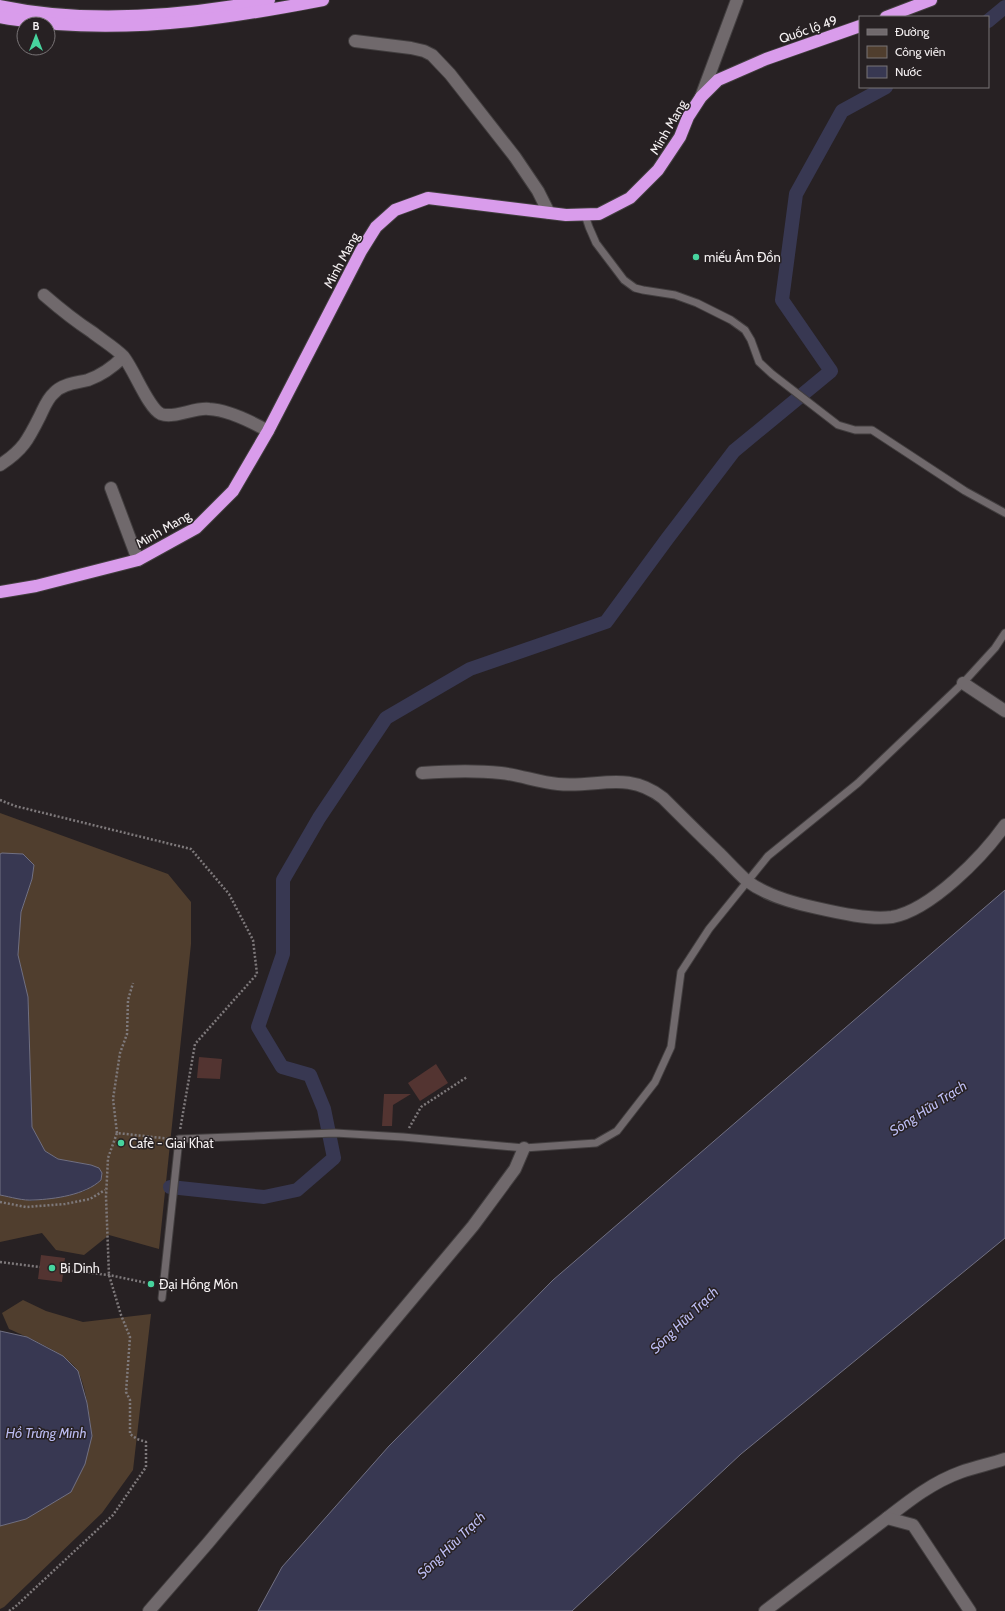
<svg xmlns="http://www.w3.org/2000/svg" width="1005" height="1611" font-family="Cabin,sans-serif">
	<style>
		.green { fill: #503e2e }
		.water { fill: #383852; stroke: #717082 }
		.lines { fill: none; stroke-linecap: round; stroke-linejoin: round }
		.canal { stroke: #383852; stroke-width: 14 }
		.building { fill: #533431 }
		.lane-casing { stroke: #423e3f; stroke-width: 9 }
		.street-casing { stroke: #423e3f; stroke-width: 14 }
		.highway-casing { stroke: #423e3f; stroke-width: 14 }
		.path { stroke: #7e797b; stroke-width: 2.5; stroke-dasharray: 2 2; stroke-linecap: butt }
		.lane { stroke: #70696c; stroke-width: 7 }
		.street { stroke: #70696c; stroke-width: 12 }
		.highway { stroke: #d99ceb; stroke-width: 12 }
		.poi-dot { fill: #47d49e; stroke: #272123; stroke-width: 1.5 }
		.labels { text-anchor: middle; stroke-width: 3; stroke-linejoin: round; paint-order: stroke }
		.street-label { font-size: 13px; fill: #f5f1f2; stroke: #272123 }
		.poi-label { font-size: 13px; fill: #f5f1f2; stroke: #272123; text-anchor: start }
		.water-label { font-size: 14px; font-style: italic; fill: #bcbcf2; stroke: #272123 }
	</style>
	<rect width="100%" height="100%" fill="#272123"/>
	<g class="green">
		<path d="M0,813l168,61 23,28v42l-32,305 -50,-14 -25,20 -28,-5 -14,-17 -42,9v-47l32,6 53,-10 12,-8 4,-3 1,-5 -11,-10 -33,-6 -13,-8 -13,-24 -4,-129 -10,-43 3,-43 11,-33 -30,-26 -2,1z"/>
		<path d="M23,1300l23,11 37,11 68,-8 -18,156 -31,43 -98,94 -4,2v-83l26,-7 66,-83c-3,-21 -5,-44 -13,-63 -8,-18 -52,-36 -70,-44l-7,-16z"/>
	</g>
	<g class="water">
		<path d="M2,853l21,1 11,11 -2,14 -11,33 -3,43 10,42 4,130 13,24 13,8 33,6 8,3 3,5 -1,7c-16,15 -46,19 -67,20 -11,1 -23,-3 -34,-5v-341z"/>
		<path d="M1005,890v348l-264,216 -169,157h-314l24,-44 107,-121 164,-166z"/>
		<path d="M0,1331l27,6 36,19 15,15 9,32 5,33 -7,28 -14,28 -45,27 -26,7z"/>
	</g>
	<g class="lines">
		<g class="canal">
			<path d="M988,21l17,-14"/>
			<path d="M170,1187l94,10 33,-7 37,-32 -10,-49 -14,-34 -28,-8 -24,-40 25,-73v-74l36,-62 67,-100 84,-49 136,-47 61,-83 67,-88 97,-80 -49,-71 14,-106 46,-83 44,-24"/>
		</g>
	</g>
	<g class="building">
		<path d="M199,1057l23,2 -2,20 -23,-1z"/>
		<path d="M436,1064l12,19 -28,18 -12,-18z"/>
		<path d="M384,1094h27l-18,11 -1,21h-10z"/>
		<path d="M41,1255l24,3 -3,24 -24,-3z"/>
	</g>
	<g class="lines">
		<g class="lane-casing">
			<g id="lane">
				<path d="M585,215l4,12 7,16 28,37 11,8 8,2 32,5 22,8 34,17 14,10 6,10 8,22 13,12 66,51 17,5h17l93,61 40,22"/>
				<path d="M162,1298l17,-159 156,-6 68,4 121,11 72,-5 21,-12 38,-49 16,-35 10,-75 28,-43 59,-73 90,-73 105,-100 32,-35 10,-15"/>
			</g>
		</g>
		<g class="street-casing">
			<g id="street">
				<path d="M355,41l56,7 13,3 8,4 18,19 65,83 23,34 11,22"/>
				<path d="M701,97l36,-97"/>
				<path d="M44,295c15,13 31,26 48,37 10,8 22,15 31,24 11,13 25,52 38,58 13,5 34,-7 48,-5 19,1 43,13 59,22"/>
				<path d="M0,465c23,-15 28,-25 40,-49 4,-8 7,-17 14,-23 8,-9 22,-10 34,-13 14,-5 25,-13 35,-23"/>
				<path d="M111,488l27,72"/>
				<path d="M963,683l42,28"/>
				<path d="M422,773c26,-2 52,-3 79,0 19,2 37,9 57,11 40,4 69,-14 105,14 18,18 37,37 56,55 9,9 18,19 28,28 20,15 46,22 70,27 22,5 53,12 75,9 39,-7 91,-61 113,-92"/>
				<path d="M887,1518c23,-18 46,-36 74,-46 14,-5 29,-8 44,-13"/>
				<path d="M149,1611l59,-68 265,-317 42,-57 9,-21"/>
				<path d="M765,1611l122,-93 26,7 57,86"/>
			</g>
		</g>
		<g class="highway-casing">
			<g id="highway">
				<path d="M0,6c85,18 184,10 269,-6"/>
				<path d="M0,17c19,4 38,5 57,7 90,7 178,-7 266,-24"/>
				<path d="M886,17l45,-17"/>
				<path d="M0,592l36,-6 102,-26 58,-32 37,-37 35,-60 93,-180 15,-24 19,-17 33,-12 138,17 33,-1 31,-16 28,-28 22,-33 8,-20 13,-20 17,-17 48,-21 94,-33"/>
			</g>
		</g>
		<g class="path">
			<path d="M0,800l15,6 176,43 38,45 24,46 4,34 -62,70 -15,86"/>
			<path d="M409,1128l12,-21 46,-30"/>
			<path d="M117,1133l-4,-34 7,-46 7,-19 1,-34 5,-17"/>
			<path d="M0,1202l26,5 39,-3 25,-5 15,-9"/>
			<path d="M0,1262l40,5"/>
			<path d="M64,1270l45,5 38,8"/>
			<path d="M9,1611l6,-4 98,-92 33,-48v-25l-9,-3 -7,-5v-34l-4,-8 4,-55 -9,-22 -12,-40 -3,-78 2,-39 9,-25 54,6"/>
		</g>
		<use href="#lane" class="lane"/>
		<use href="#street" class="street"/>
		<use href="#highway" class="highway"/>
	</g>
	<g class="poi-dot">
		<circle cx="696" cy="257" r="4"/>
		<circle cx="121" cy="1143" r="4"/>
		<circle cx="52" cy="1268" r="4"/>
		<circle cx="151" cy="1284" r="4"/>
	</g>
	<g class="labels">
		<g class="street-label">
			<text transform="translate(808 29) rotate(-19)" y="5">Quốc lộ 49</text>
			<text transform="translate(668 127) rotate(-60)" y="5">Minh Mang</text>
			<text transform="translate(341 260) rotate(-62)" y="5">Minh Mang</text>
			<text transform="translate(163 529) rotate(-30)" y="5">Minh Mang</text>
		</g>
		<g class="poi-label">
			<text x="704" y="262">miếu Âm Đồn</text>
			<text x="129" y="1148">Cafè - Giai Khat</text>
			<text x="60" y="1273">Bi Dinh</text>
			<text x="159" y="1289">Đại Hồng Môn</text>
		</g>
		<g class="water-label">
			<text transform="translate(928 1108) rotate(-33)" y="5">Sông Hữu Trạch</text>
			<text transform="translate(684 1320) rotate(-44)" y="5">Sông Hữu Trạch</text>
			<text x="46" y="1438">Hồ Trừng Minh</text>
			<text transform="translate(451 1545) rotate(-44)" y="5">Sông Hữu Trạch</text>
		</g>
	</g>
	<rect x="859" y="16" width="130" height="72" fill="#272123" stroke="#797476"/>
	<rect x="867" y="29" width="20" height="6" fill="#70696c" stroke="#797476"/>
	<text x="895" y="36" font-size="12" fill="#f5f1f2">Đường</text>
	<rect x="867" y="46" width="20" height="12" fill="#503e2e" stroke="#797476"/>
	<text x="895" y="56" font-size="12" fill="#f5f1f2">Công viên</text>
	<rect x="867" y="66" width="20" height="12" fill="#383852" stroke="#797476"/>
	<text x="895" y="76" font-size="12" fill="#f5f1f2">Nước</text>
	<g transform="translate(36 36)"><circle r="19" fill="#272123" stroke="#797476"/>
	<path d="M0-3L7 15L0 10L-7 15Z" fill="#47d49e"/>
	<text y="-6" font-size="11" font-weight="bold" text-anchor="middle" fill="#f5f1f2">B</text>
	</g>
</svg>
